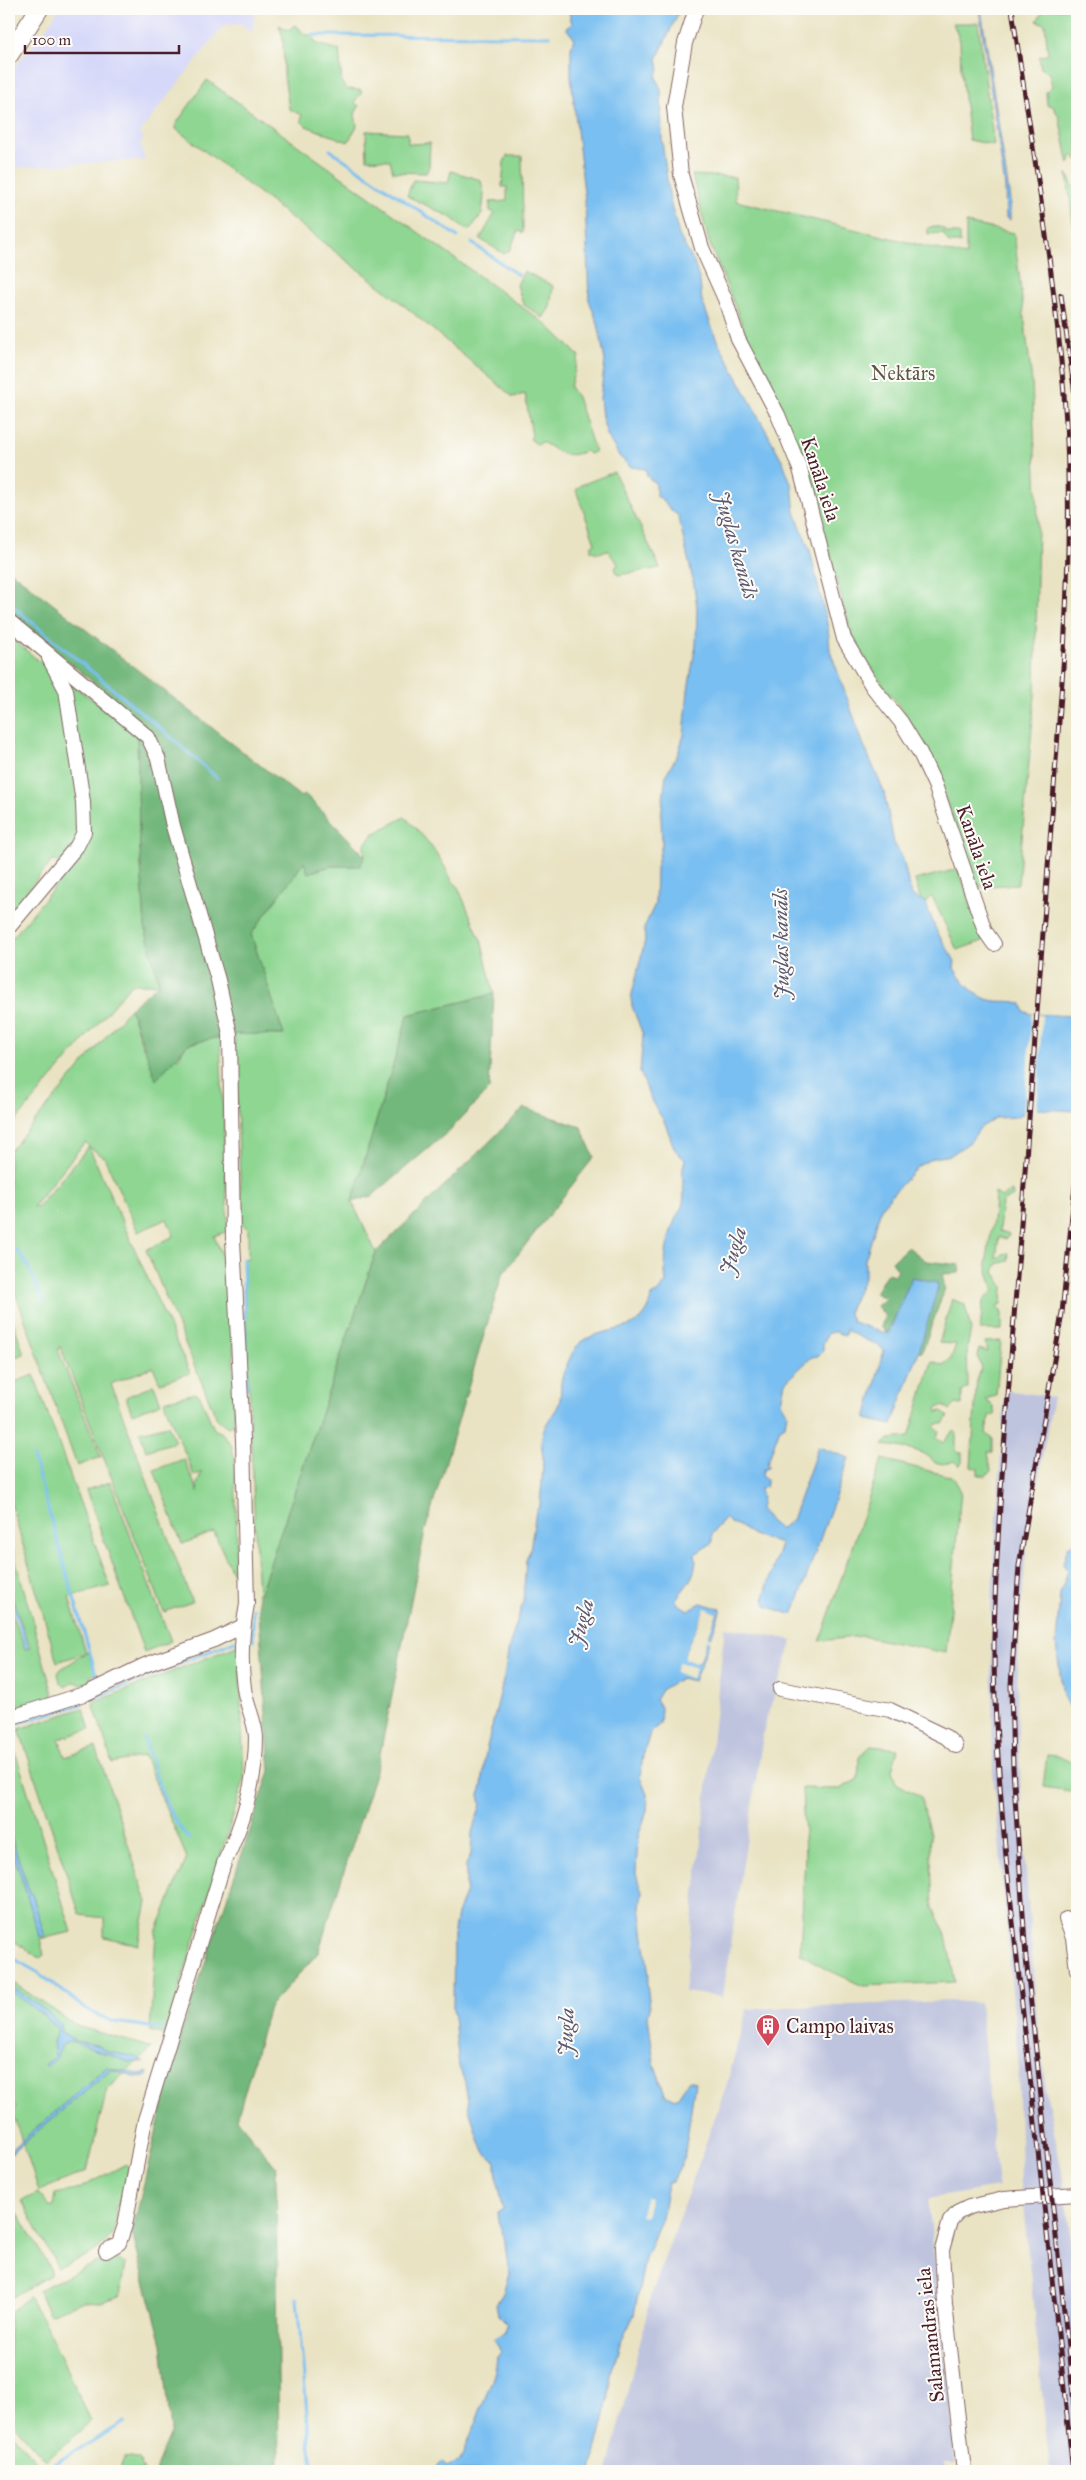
<svg xmlns="http://www.w3.org/2000/svg" width="1086" height="2480" font-family="'IM FELL Great Primer',serif">
	<style>
		.built { fill: #d6d8f9 }
		.industrial { fill: #bec3de }
		.green { fill: #8ed692; stroke: #6c7a5e; fill-rule: evenodd }
		.forest { fill: #72b77c; stroke: #5e6b54 }
		.water { fill: #7abff1; stroke: #626f8e }
		.pier { fill: #e9e3c3; fill-rule: evenodd }
		.lines { fill: none; stroke-linecap: round; stroke-linejoin: round }
		.stream { stroke: #7abff1; stroke-width: 3 }
		.minor-casing { stroke: #826460; stroke-width: 16 }
		.major-casing { stroke: #826460; stroke-width: 20 }
		.minor { stroke: #fff; stroke-width: 14 }
		.major { stroke: #fff; stroke-width: 18 }
		.rail-casing { stroke: #4a1f2b; stroke-width: 5 }
		.rail { stroke: #fdfcf7; stroke-width: 3; stroke-dasharray: 9; stroke-linecap: butt }
		.labels { text-anchor: middle; stroke-width: 4; stroke-linejoin: round; paint-order: stroke }
		.park-label { font-size: 20px; fill: #5e564a; stroke: #fdfcf7 }
		.street-label { font-size: 20px; fill: #4a1f2b; stroke: #fdfcf7 }
		.poi-label { font-size: 20px; fill: #4a1f2b; stroke: #fdfcf7; text-anchor: start }
		.water-label { font-size: 21px; font-style: italic; fill: #5b5770; stroke: #fdfcf7 }
	</style>
	<rect width="100%" height="100%" fill="#fdfcf7"/>
	<filter id="ink" filterUnits="userSpaceOnUse"><feTurbulence type="fractalNoise" baseFrequency=".02" numOctaves="2"/><feDisplacementMap in="SourceGraphic" scale="10" xChannelSelector="R" yChannelSelector="G"/><feConvolveMatrix kernelMatrix="1 2 1 2 8 2 1 2 1" color-interpolation-filters="sRGB"/></filter>
	<filter id="wash" filterUnits="userSpaceOnUse"><feTurbulence type="fractalNoise" baseFrequency=".0096" numOctaves="4" result="noise"/><feDisplacementMap in="SourceGraphic" scale="20" xChannelSelector="R" yChannelSelector="G"/><feGaussianBlur stdDeviation="1.12" result="paint"/><feColorMatrix in="noise" values="0 0 0 0 0 0 0 0 0 0 0 0 0 0 0 0 0 1.4 0 .05"/><feComposite in="paint" operator="in"/></filter>
	<g filter="url(#wash)">
		<rect width="100%" height="100%" fill="#e9e3c3"/>
		<path class="built" d="M59,9h196l-3,24 -10,-9 -18,1 -85,108 5,5 -4,5 5,17 -136,8v-95l31,-35z"/>
		<g class="industrial">
			<path d="M1005,1390l48,7 -26,145 -9,95 -1,75 6,119 14,191 9,68 16,82 15,114v185h-27l-29,-287 -3,-127 -25,-286 -2,-162z"/>
			<path d="M725,1627l68,13 -28,83 -43,274 -38,-5z"/>
			<path d="M950,2001l30,2 18,184 -70,12 28,264h-12l1,8h-337l44,-178 74,-206 21,-78z"/>
		</g>
		<g class="green">
			<path d="M1044,9h27l1,9 5,-1v143l-5,-5 -3,9 -10,-47 -6,-11 -6,-1 -1,-13 6,-6 -3,-13 -8,-5 -2,-11 9,-3 -3,-30 -8,-3z"/>
			<path d="M953,23h25l16,122 -25,-5 -8,-69 -1,-30z"/>
			<path d="M279,25l9,5 8,-5 9,10h8l2,8 24,7 3,33 4,6 15,1v4l-5,5 -1,4 4,3 -4,8 2,12 -9,16 -42,-16 -5,-5 1,-6 -13,-6 -5,-34 -1,-37z"/>
			<path d="M207,80l340,245 32,31 -9,31 7,10 18,55 -6,2 -3,-3c-21,8 -25,2 -44,-9l-4,3 -8,-6 2,-3 -7,-42 -12,3 -119,-100 -218,-168v-5z"/>
			<path d="M366,131l42,2v11l22,-1 -1,24 -3,6 -33,-1 -3,-12 -23,-1z"/>
			<path d="M507,156h15l1,77 -5,-2 -8,19 -6,4 -24,-15 15,-26 -5,-2v-9l17,-1v-14h-5l2,-25z"/>
			<path d="M451,171l30,9 3,15 -2,19 -13,17 -19,-14 -43,-21 6,-16 35,3z"/>
			<path d="M1067,173l10,22v60z"/>
			<path d="M692,175l43,2 1,24 230,55v-33l48,10 18,149 6,139 -3,174 -17,189 -42,3 -44,-127 -26,-45 -38,-51 -18,-34 -46,-171 -43,-88 -52,-129z"/>
			<path d="M934,226l8,2 6,5h9l3,2v8h-11l-6,-10 -15,1v-6z"/>
			<path d="M524,271l29,15 -3,21 -7,11 -20,-14 -6,-19z"/>
			<path d="M614,472l46,96 -42,7 -3,-7 3,-4 -11,-14 -8,3 -8,-2v-5l4,-3 -19,-53 5,-5z"/>
			<path d="M9,636l36,30 92,65 2,101 6,95 14,57h-28l-122,145v-187l57,-69 -8,-11 -6,-1 -43,52z"/>
			<path d="M405,817c16,16 30,32 41,52 3,6 5,12 11,16l25,58 12,51 -86,21 -56,187 24,50 -118,347 -15,-340 5,-1v-30l-6,-3 -8,-191 49,1 -32,-101 53,-72 4,11 23,-7h29l5,-10 -1,-11 9,-11z"/>
			<path d="M958,869l25,72 -26,9 -25,-54 -7,6 -2,6 -8,-28z"/>
			<path d="M130,1008l13,40 35,10 9,-14 33,-7 8,194 -14,5 8,19 1,10 6,-2 4,33 1,128 -6,3 -11,-8 -71,-169 28,-14 -7,-17 -29,13 -34,-75 -15,-10 101,226 -30,10 -7,-16 -42,17 81,218 -28,10 -104,-266 -2,4 43,107 -24,9 -68,-191v-123zM85,1142l4,4 -52,62 -4,-1z"/>
			<path d="M1012,1191l1,5 -11,6 -3,29 10,3 -2,5 -8,-2 -3,21 13,-5 -1,8 -11,3 -3,8 9,14 -1,18 -5,2 5,7v17h-22l3,-29 11,-10 -8,-27 8,-50 1,-22 6,5z"/>
			<path d="M952,1299l13,6 6,25 -4,18 1,40 -6,4v13l-6,-1 -6,6 -6,-5 -8,4 1,3 6,-1 5,5 -5,8h-6l-3,3 5,5 -3,6 7,5 10,-12 3,1v20l6,1v10l-3,3 -5,-5c-17,7 -20,-1 -32,-8 -11,-5 -27,-6 -39,-8l6,-6 20,-2 23,-76 11,4 8,-6 5,-15 -17,-1z"/>
			<path d="M9,1309l15,45 -15,6z"/>
			<path d="M1001,1341l-5,55 -11,3 8,7 2,8 -6,2 -3,17 7,6v13h-5l3,19 -5,5 -8,-1v-6l-7,-2 6,-90 5,-8 -4,-11 1,-9 9,3 -3,-10z"/>
			<path d="M34,1375l76,211 -41,11 17,56 3,-2 7,23 -6,2 5,5 -13,3 -8,-2 -9,5 -5,-5 -2,-9 3,-4 25,-16 -29,9 -48,-165v-121l3,7z"/>
			<path d="M154,1385l7,18 -29,11 -6,-17z"/>
			<path d="M195,1393l5,3 14,33 8,4 9,11 4,16 3,126 -24,-54 -32,12 -28,-74 30,-11 14,33 -1,-8 5,-12 -8,4c-9,-26 -22,-49 -30,-75z"/>
			<path d="M168,1425l7,17 -29,9 -6,-19z"/>
			<path d="M882,1459l71,18 8,14 -15,162 -84,-17 -42,5z"/>
			<path d="M110,1482l61,159 -27,11 -58,-162z"/>
			<path d="M9,1536l45,162 -41,14 -4,-11v-94l16,42 5,-1 -21,-59z"/>
			<path d="M239,1645l5,135 -79,255 -15,-4 6,-99 31,-74 -43,-102 -32,7 -19,-60z"/>
			<path d="M83,1708l7,21 -31,10 6,18 31,-10 51,155 -9,43 -34,-8v-19l-24,-3 -61,-186z"/>
			<path d="M9,1732l63,200 -32,7 4,16 -4,3 -31,-20z"/>
			<path d="M871,1746l27,3 -6,21 4,13 25,14 9,38 3,73 13,27 9,47 -92,4 -39,-18 -24,-15 5,-97 -3,-68 38,1 18,-10 1,-22z"/>
			<path d="M1047,1755l11,1 19,9v27l-34,-5z"/>
			<path d="M9,1980l68,46 75,22 -45,41 -20,82 -48,20 -26,-76 3,-9 -7,-5z"/>
			<path d="M126,2164l3,3 -6,34 -8,7c7,38 -30,49 -57,60l-36,-67 16,-8 10,12 5,2 2,-13 21,-4z"/>
			<path d="M9,2197l41,72v6l-41,24z"/>
			<path d="M112,2255l13,8 -5,33 -19,6 -17,-1 -35,13 -11,-24z"/>
			<path d="M29,2297l15,25 47,99 -45,40 -37,-42v-106z"/>
			<path d="M9,2430l31,36 -6,5h-25z"/>
			<path d="M131,2457l8,2 5,12h-25l5,-13z"/>
		</g>
		<g class="forest">
			<path d="M9,570l292,227 4,-3 60,62 -5,10h-29l-23,7 -4,-11 -53,72 33,101 -50,-1 -46,10 -32,36 -26,-72 29,-24 -14,-57 -6,-95 -2,-101 -22,-30 -106,-90z"/>
			<path d="M494,994l-5,95 -40,42 -77,65 -20,6 56,-187z"/>
			<path d="M524,1108l57,19 13,30 -92,118 -77,256 -47,233 -60,189 -49,54 -32,112 39,48 3,304h-124l16,-41 -9,-86 -30,-111 45,-187 93,-275 -12,-172 118,-347z"/>
			<path d="M908,1247l18,14 34,4 -1,8 -17,1 3,14 -23,64 -3,-1 18,-68 -25,-6 -24,57 -7,-7 4,-11 -8,-10 9,-8 -11,-5 12,-20 7,2 4,-5 -6,-9z"/>
		</g>
		<g class="water">
			<path d="M568,9h112l-23,50 2,11 -3,7 5,13 1,51 8,60 9,34 15,28 6,19 2,19 14,37 67,124 9,24 3,26 15,39 18,76 2,23 33,93 21,49 10,51 9,16 8,36 14,7 12,30 18,29 -1,7c8,14 23,31 41,33 9,1 19,-1 27,3l2,7 7,3 46,2v95l-39,-2 -14,4 -8,4 -20,1 -16,10 -10,14 -19,13 -18,3 -15,8 -36,40 -17,54v16l-17,36 5,10 35,12 24,-57 25,6 1,4 -19,64 -27,74 -26,-6 18,-69 -5,-4 -30,-14 -2,-4 -2,8 -9,-4 -8,1 -5,11v7l-5,5 -6,1 -27,25 -4,20 6,11 -2,12 -5,3 -13,36 2,3 -6,3 -1,6 5,3 -1,8 -6,2 2,9 -2,11 11,13 9,7 12,-9 26,-73 31,11 -56,157 -27,-9 -2,-9 17,-53 -28,-9 -16,-10 -7,-2 -5,-5 -13,16v9l-17,11c4,18 -8,31 -19,45l1,4 11,7 13,-7 20,6 -10,29 -3,-1 9,-24 -12,-4 -20,44 1,6 10,4 4,-3 7,-21 3,1 -16,41 -13,-3 -20,12 -6,10 6,7 -1,17 -10,9 -7,23 -3,21 8,20 -1,14 -9,26 -2,36 6,19 -2,15 9,69 -2,9 3,22 -2,9 6,47 11,31 11,5 13,-19 6,2 -11,77 -12,23 -4,1 -6,34 -17,42 -11,56 -14,29 -8,25 -7,46 -14,56h-157l8,-9 6,5 11,-6 4,-6 32,-83 2,-15 4,-5 -7,-13 11,-7 2,-8 -9,-9 -2,-10 7,-13 6,-18 -5,-38 -6,-15 -1,-8 6,-4c-2,-16 -8,-32 -7,-48l-11,-8 -6,-11 -10,-34 -4,-26 -6,-15 -6,-59 1,-77 3,-17 9,-23v-26l5,-11 1,-22 9,-28 -2,-9 3,-9 4,-35 18,-74 5,-30 14,-45 3,-42 4,-10 6,-39 4,-6c1,-15 3,-31 3,-46 0,-7 -3,-16 -1,-23 3,-16 16,-24 18,-36 1,-7 0,-16 2,-23 2,-6 11,-27 15,-31 23,-24 69,-6 75,-51l5,-2 9,-11c-3,-20 1,-43 9,-62 2,-6 7,-11 8,-17 3,-15 -4,-29 2,-43l-10,-10 -11,-29 -12,-19 -12,-30 3,-37 -11,-29 -1,-8 14,-58 -1,-12 11,-24 1,-36 6,-24 -1,-27 5,-43 11,-18 7,-21 4,-45 8,-46 1,-36 -3,-23 -16,-70c-11,-5 -11,-15 -22,-19v-12l-9,-8 -1,-7 -15,-2 -12,-11 -12,-21 -5,-18 -2,-19 5,-37 -7,-37 -9,-24 -4,-99 -14,-124v-30l3,-9 -8,-10 6,-4z"/>
			<path d="M979,9h2l29,191v20l-4,-2 -1,-31z"/>
			<path d="M1077,1533v191l-14,-28 -7,-53 4,-49 8,-23 -5,-7 5,-18 8,-4z"/>
			<path d="M9,1831l21,62h2l13,44 -6,-1c-9,-31 -18,-62 -30,-93l2,-5z"/>
			<path d="M9,1985l36,25 15,14 1,8 15,9 20,4 12,7 28,5 8,5h-16l-57,-21 -9,4 -6,14 -10,8 -2,-3 11,-8 -2,-14 5,-13 -15,-14 -34,-25z"/>
			<path d="M106,2067l33,7 9,-2 -1,4 -13,1 -23,-8 -102,86v-3z"/>
		</g>
		<g class="pier">
			<path d="M1032,1014l10,1 -5,97 -14,4z"/>
			<path d="M705,1608l12,5 -9,24 6,1 -1,5 -6,-4 -7,21 -5,3 -10,-4v-6zM706,1612l8,3 -1,2 -18,43 -7,-3v-4z"/>
			<path d="M679,1662l17,6 -4,11 -17,-7z"/>
			<path d="M645,2197l5,1 -4,19 -5,-1z"/>
		</g>
		<g class="lines">
			<g class="stream">
				<path d="M313,35l237,1"/>
				<path d="M330,150l128,87"/>
				<path d="M472,243l46,32"/>
				<path d="M9,603l156,129 52,46"/>
				<path d="M9,1248l8,2 11,16 16,36"/>
				<path d="M243,1259l4,129"/>
				<path d="M33,1457l63,217"/>
				<path d="M9,1595l18,52"/>
				<path d="M253,1609v32"/>
				<path d="M91,1699l144,-58"/>
				<path d="M18,1723l64,-19"/>
				<path d="M144,1738c12,35 19,72 45,101"/>
				<path d="M9,1956l28,16 54,40 23,10 50,7"/>
				<path d="M297,2298l15,173"/>
				<path d="M46,2471l6,-6 73,-43"/>
			</g>
		</g>
	</g>
	<g filter="url(#ink)">
		<g class="lines">
			<g class="minor-casing">
				<g id="minor">
					<path d="M696,9l-11,34 -11,64 7,68 21,73 23,51 13,40 40,76 22,54 44,170 28,47 29,36 19,31 15,32 50,146 9,13"/>
					<path d="M9,621l139,116 10,21 15,68 45,154 12,54 3,206 10,200 4,164c-5,27 -7,57 -3,84 2,17 11,32 12,49 0,43 -13,88 -32,126l-79,257 -20,105 -6,18 -13,8"/>
					<path d="M9,927l68,-81 7,-14 -1,-30 -17,-112 -17,-32"/>
					<path d="M780,1689l110,21 56,27 10,9"/>
					<path d="M9,1718l78,-25 58,-28 69,-25 29,-14"/>
					<path d="M1066,1919l7,19 4,32"/>
					<path d="M964,2471l-19,-167 -3,-54 8,-29 7,-8 12,-6 35,-8 73,-5"/>
				</g>
			</g>
			<g class="major-casing">
				<path id="major" d="M9,55l30,-46"/>
			</g>
			<use href="#minor" class="minor"/>
			<use href="#major" class="major"/>
			<g class="rail-casing">
				<g id="rail">
					<path d="M1012,9c20,137 45,275 54,413 5,82 2,164 -3,246l-62,821c-3,53 -7,106 -7,159 0,73 6,146 13,219l66,604"/>
					<path d="M1061,295l16,114"/>
					<path d="M1077,1167l-15,146 -43,253 -8,119 2,83 13,190 51,473"/>
				</g>
			</g>
			<use href="#rail" class="rail"/>
		</g>
	</g>
	<defs>
		<g id="building-pin" transform="scale(1.25)"><path d="M0 17L-7.5 6A9.5 9.5 0 1 1 7.5 6Z" fill="#d1495b" stroke="#fdfcf7"/><path d="M-4-6H4V6H1V3H-1V6H-4ZM-2.5-4.3h1.7v1.8h-1.7ZM.8-4.3h1.7v1.8H.8ZM-2.5-1h1.7V.8h-1.7ZM.8-1h1.7V.8H.8Z" fill="#fff"/></g>
	</defs>
	<g fill-rule="evenodd">
		<use href="#building-pin" x="768" y="2026"/>
	</g>
	<g class="labels">
		<g class="park-label">
			<text x="903" y="380">Nektārs</text>
		</g>
		<g class="street-label">
			<text transform="translate(821 479) rotate(72)" y="7">Kanāla iela</text>
			<text transform="translate(977 847) rotate(71)" y="7">Kanāla iela</text>
			<text transform="translate(930 2335) rotate(-96)" y="7">Salamandras iela</text>
		</g>
		<g class="poi-label">
			<text x="786" y="2033">Campo laivas</text>
		</g>
		<g class="water-label">
			<text transform="translate(736 545) rotate(74)" y="7">Juglas kanāls</text>
			<text transform="translate(781 944) rotate(-91)" y="7">Juglas kanāls</text>
			<text transform="translate(733 1251) rotate(-74)" y="7">Jugla</text>
			<text transform="translate(581 1623) rotate(-76)" y="7">Jugla</text>
			<text transform="translate(566 2032) rotate(-89)" y="7">Jugla</text>
		</g>
	</g>
	<rect width="1086" height="2480" fill="none" stroke="#fdfcf7" stroke-width="30"/>
	<path d="M25 45v8h154v-8" fill="none" stroke="#4a1f2b" stroke-width="2.5"/>
	<text x="32" y="45" font-size="15" fill="#4a1f2b" stroke="#fdfcf7" stroke-width="4" paint-order="stroke">100 m</text>
</svg>
